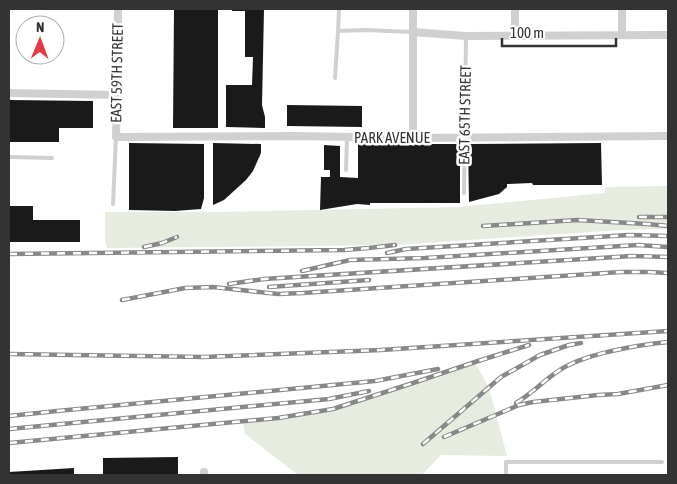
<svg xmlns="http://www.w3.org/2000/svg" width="677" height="484" font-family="'Asap Condensed',sans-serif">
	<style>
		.green { fill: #e6ecdf }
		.building { fill: #1a1a1a }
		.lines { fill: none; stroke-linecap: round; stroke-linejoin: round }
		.service { stroke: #d0d0d0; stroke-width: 4 }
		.minor { stroke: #d0d0d0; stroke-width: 8 }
		.rail-casing { stroke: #888; stroke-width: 4.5 }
		.rail { stroke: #fff; stroke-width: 2.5; stroke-dasharray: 8; stroke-linecap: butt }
		.labels { text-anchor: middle; stroke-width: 5; stroke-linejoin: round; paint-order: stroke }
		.street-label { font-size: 15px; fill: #333; stroke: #fff }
	</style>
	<rect width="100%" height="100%" fill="#fff"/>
	<g class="green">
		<path d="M668,186v43l-47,1 -226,15 -288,3 -2,-6v-30h112l241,-5 147,-14v-6z"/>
		<path d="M475,362l14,26 18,68 -66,-1 -19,20h-124l-53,-41 -2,-13 35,-3 55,-9 80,-26z"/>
	</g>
	<g class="building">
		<path d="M174,9h44v119h-45z"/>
		<path d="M232,9h32l-2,96 3,12v11l-39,-1v-42h26l1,-28h-8v-46h-13z"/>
		<path d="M9,100l84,1v27h-34v14h-50z"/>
		<path d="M287,105l75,1v21l-75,-1z"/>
		<path d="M129,143l75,1v54l-3,11 -26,2 -46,-1z"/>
		<path d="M213,143l48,1v9l-8,18 -7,9 -22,20 -11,5z"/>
		<path d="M601,143l1,42h-69l-1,-2 -25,1v3l-8,7 -30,8 -1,-58z"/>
		<path d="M358,144h102v59h-90v2l-13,-1 -37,6 1,-33h9v-7h-6v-25l16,1v31l18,1z"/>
		<path d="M9,206h24v14h47v22h-71z"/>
		<path d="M178,457v18h-75v-17z"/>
		<path d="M74,468v7h-65v-3z"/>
	</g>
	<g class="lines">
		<g class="service">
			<path d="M339,9l-1,22 27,-1 48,2"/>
			<path d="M335,78l3,-47"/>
			<path d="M9,157l43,1"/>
			<path d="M346,170l1,-33"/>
			<path d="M464,193l2,-157"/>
			<path d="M113,204l3,-67"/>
			<path d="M506,475v-13h156"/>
		</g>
		<g class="minor">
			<path d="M118,9l-1,86 -1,42 178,-1 119,2 255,-2"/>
			<path d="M515,9v26"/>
			<path d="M413,32l53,4 202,-1"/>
			<path d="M622,35v-26"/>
			<path d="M9,93l108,2"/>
			<path d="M413,138v-129"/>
			<path d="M204,475v-3"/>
		</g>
		<g class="rail-casing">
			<g id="rail">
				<path d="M639,217h29"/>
				<path d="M483,226l94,-6 70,4 21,2"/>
				<path d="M144,247l18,-4 15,-6"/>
				<path d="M387,253l19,-4 223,-14 39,1"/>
				<path d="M9,254l335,-4 25,-2 26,-3"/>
				<path d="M302,271l48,-11 75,-2 213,-13 30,2"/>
				<path d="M229,284l35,-5 368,-23 36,1"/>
				<path d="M269,287l100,-7"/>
				<path d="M122,300l63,-12 28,-1 65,7 25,-1 318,-21h27l20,1"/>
				<path d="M9,354l194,3 178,-7 287,-19"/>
				<path d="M516,403c17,-10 30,-25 47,-35 26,-15 75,-23 105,-26"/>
				<path d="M9,416l48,-5 318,-30 63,-12"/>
				<path d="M9,429l320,-30 40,-8"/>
				<path d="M444,437l75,-32 14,-3 65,-7 20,-1 50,-9"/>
				<path d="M9,443l269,-25 55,-9 80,-26 62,-21 54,-17"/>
				<path d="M423,444l78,-67 39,-22 29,-10 12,-2"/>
			</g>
		</g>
		<use href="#rail" class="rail"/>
	</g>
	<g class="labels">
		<g class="street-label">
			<text transform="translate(117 73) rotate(-89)" y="5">EAST 59TH STREET</text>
			<text transform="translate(465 115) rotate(-89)" y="5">EAST 65TH STREET</text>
			<text x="392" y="143">PARK AVENUE</text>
		</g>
	</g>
	<rect width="677" height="484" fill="none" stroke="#333333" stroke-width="20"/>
	<g transform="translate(40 40) rotate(1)"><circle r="24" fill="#ffffff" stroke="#adadad"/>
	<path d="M0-4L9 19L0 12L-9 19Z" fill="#e63946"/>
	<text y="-8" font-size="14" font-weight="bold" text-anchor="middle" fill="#333333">N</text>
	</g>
	<path d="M502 38v8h114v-8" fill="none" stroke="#333333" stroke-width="2.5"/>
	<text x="510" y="38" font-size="15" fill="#333333" stroke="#ffffff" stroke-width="4" paint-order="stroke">100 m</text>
</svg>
